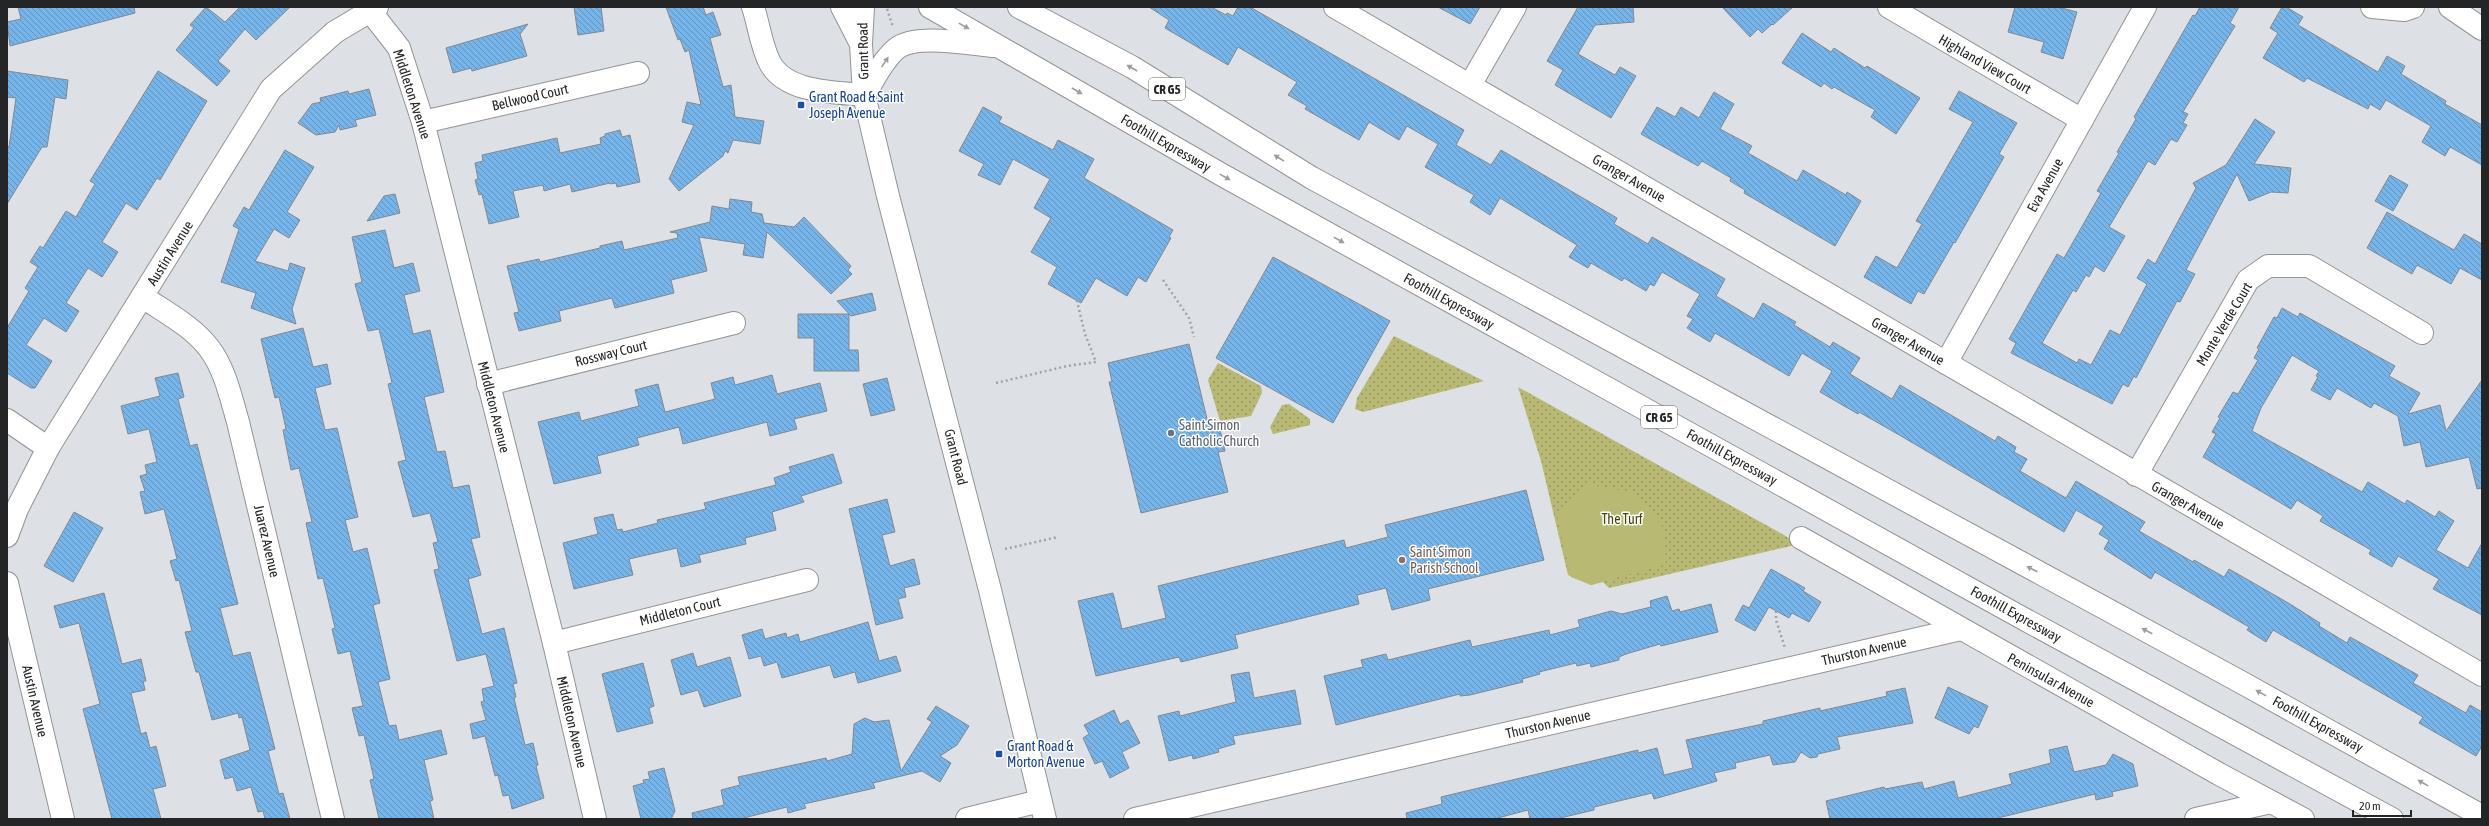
<svg xmlns="http://www.w3.org/2000/svg" width="2489" height="826" font-family="'Asap Condensed',sans-serif">
	<style>
		.grass { fill: url(#grass-dots) }
		.pitch { fill: #b8ba74 }
		.building { fill: url(#building-back-hatch); stroke: #84888b }
		.lines { fill: none; stroke-linecap: round; stroke-linejoin: round }
		.minor-casing { stroke: #909497; stroke-width: 24 }
		.major-casing { stroke: #909497; stroke-width: 24 }
		.highway-casing { stroke: #909497; stroke-width: 24 }
		.path { stroke: #a0a3a6; stroke-width: 2.5; stroke-dasharray: 2 3; stroke-linecap: butt }
		.minor { stroke: #fff; stroke-width: 22 }
		.major { stroke: #fff; stroke-width: 22 }
		.highway { stroke: #fff; stroke-width: 22 }
		.oneway { fill: #9c9d9d }
		.transit-dot { fill: #1a4fb4; stroke: #fff; stroke-width: 1.5 }
		.worship-dot { fill: #6b7280; stroke: #fff; stroke-width: 1.5 }
		.education-dot { fill: #8d6e63; stroke: #fff; stroke-width: 1.5 }
		.labels { text-anchor: middle; stroke-width: 3; stroke-linejoin: round; paint-order: stroke }
		.shield { fill: #fff; stroke: #656667; stroke-width: 1 }
		.shield-label { font-size: 13px; font-weight: bold; fill: #232526 }
		.street-label { font-size: 14px; fill: #232526; stroke: #fff }
		.transit-label { font-size: 14px; fill: #164399; stroke: #fff; text-anchor: start }
		.worship-label { font-size: 14px; fill: #5b616d; stroke: #fff; text-anchor: start }
		.park-label { font-size: 14px; fill: #444405; stroke: #fff }
		.education-label { font-size: 14px; fill: #785e54; stroke: #fff; text-anchor: start }
	</style>
	<defs>
		<pattern id="grass-dots" width="8" height="8" patternUnits="userSpaceOnUse"><rect width="8" height="8" fill="#b8ba74"/><path d="M2 2h.1M6 6h.1" fill="none" stroke="#95975f" stroke-width="1.8" stroke-linecap="round"/></pattern>
		<pattern id="building-back-hatch" width="6" height="6" patternUnits="userSpaceOnUse"><rect width="6" height="6" fill="#76b5ea"/><path d="M-1 5l2 2M0 0l6 6M5-1l2 2" fill="none" stroke="#6093bd"/></pattern>
	</defs>
	<rect width="100%" height="100%" fill="#dde1e5"/>
	<g class="grass">
		<path d="M1394,336l90,45 -121,31 -8,-3 2,-11z"/>
		<path d="M1218,363l43,23 1,7 -11,23 -31,5 -12,-41z"/>
		<path d="M1518,387l282,157 -191,44 -6,-6 -12,3 -23,-10 -27,-114z"/>
		<path d="M1289,404l21,15v6l-37,9 -3,-7 12,-22z"/>
	</g>
	<path class="pitch" d="M1585,484l51,9 29,37 1,34 -75,21 -20,-8 -14,-62z"/>
	<g class="building">
		<path d="M18,7h116l1,6 -125,33 -3,-24 14,-3z"/>
		<path d="M206,7l19,15 15,-15h50l-34,33 -11,-11 -27,32 12,10 -13,15 -41,-36 18,-22 -4,-3z"/>
		<path d="M574,7h27l3,24 -26,4z"/>
		<path d="M666,7h37l3,8 7,-3 8,23 -11,3 13,49 8,-2 4,32 29,4 -4,23 -27,-4 -5,13 -3,-2 -2,5 -44,35 -10,-12 25,-54 -12,-3 5,-20 14,3 -12,-55 -4,2 -5,-13 -2,1z"/>
		<path d="M1149,7h62l15,8 1,-2 6,3 5,-9h12l214,123 -8,15 35,20 10,-15 116,68 -3,6 34,20 4,-7 73,42 -9,17 38,23 9,-16 33,19 -2,3 36,22 3,-5 27,16 -10,16 42,25 8,-14 95,56 3,-5 18,11 -2,5 13,7 -7,12 46,27 10,-17 69,41 -6,9 54,31 1,-2 30,17 5,-8 61,35 30,19 -1,3 28,17 3,-6 68,38 -5,8 53,30 4,-8 12,7v34l-6,10 -57,-33 4,-6 -150,-87 -7,12 -19,-12 2,-3 -94,-55 -4,7 -47,-30 5,-9 -10,-6 5,-8 -28,-16 -12,22 -163,-96 -42,-24 -1,2 -38,-22 12,-21 -30,-18 -13,23 -74,-43 -5,9 -23,-14 6,-9 -6,-3 13,-22 -38,-22 -8,14 -4,-2 -4,7 -22,-13 -2,3 -31,-18 -3,5 -19,-11 8,-12 -77,-47 -10,17 -20,-13 4,-7 -49,-28 13,-23 -31,-18 -8,14 -30,-18 -10,18 -54,-31 2,-3 -19,-11 9,-13 -59,-35 -10,18 -63,-37 4,-8z"/>
		<path d="M1438,7h42l-10,17z"/>
		<path d="M1578,7h55l1,15 -39,3 -17,29 37,21 5,-8 16,9 -25,42 -56,-33 8,-15 -16,-9z"/>
		<path d="M1722,7h71l-20,18 -1,-1 -10,9 -4,-4 -8,8z"/>
		<path d="M2015,7h43l19,5 -14,47 -22,-7 3,-10 -36,-10z"/>
		<path d="M2200,7h39l-9,16 5,3 -52,86 5,2 -5,9 4,2 -10,17 -6,-3 -16,26 -7,-4 -39,66 16,9 -21,36 -9,-6 -6,11 -3,-2 -10,17 -3,-2 -31,53 35,20 2,-4 12,6 19,-35 10,5 27,-51 -10,-6 11,-19 7,5 41,-76 -3,-5 33,-18 29,-46 20,13 -21,32 37,4 -3,25 -17,-1 -22,9 -12,-27 -51,96 9,4 -15,28 -3,-1 -41,77 -2,-2 -6,11 -5,-3 -11,20 -101,-51 5,-10 -7,-4 48,-85 7,4 37,-65 -4,-2 22,-38 -2,-1 19,-33 -2,-2 59,-102 2,1z"/>
		<path d="M2282,7h4l17,10 -5,8 80,47 9,-16 18,10 -4,8 45,27 -1,3 37,21v40l-32,-18 -5,9 -23,-14 9,-16 -45,-26 -6,10 -10,-6 -2,5 -61,-31 -3,4 -41,-24 15,-25 -8,-5z"/>
		<path d="M528,24l-8,10 7,22 -55,15 -1,-3 -18,5 -7,-25z"/>
		<path d="M1802,33l29,19 3,-4 31,20 2,-2 53,32 -24,36 -25,-17 4,-7 -41,-23 -2,2 -8,-6 -3,4 -39,-24z"/>
		<path d="M7,71l61,9 -2,19 -11,-2 -8,50h-5l-35,57v-59l2,2 7,-49 -9,-1z"/>
		<path d="M158,71l49,30 -47,79 -3,-2 -20,32 -11,-7 -24,39 16,10 -16,25 -14,-9 -22,35 13,8 -13,21 -22,-14 -18,27 26,16 -17,27h-4l-24,-15v-45l22,-37 -4,-3 13,-21 -8,-5 10,-16 3,2 23,-37 10,6 19,-33 -5,-3z"/>
		<path d="M369,89l7,26 -21,5 2,6 -17,4 -1,-5 -4,7 -19,3 -18,-12 14,-19 9,-2 -1,-4 28,-7 1,3z"/>
		<path d="M1959,91l58,32 -18,31 5,3 -49,86 -1,-1 -30,52 -6,-3 -7,13 -47,-27 12,-21 21,12 25,-44 -6,-3 57,-99 -24,-13z"/>
		<path d="M1714,92l20,12 -14,25 32,17 -4,7 49,28 6,-11 43,25 1,-3 14,9 -26,45 -91,-53 1,-3 -15,-9 1,-3 -29,-17 -4,5 -57,-32 16,-27 18,10 6,-10 18,11z"/>
		<path d="M983,107l19,10 -3,5 54,28 5,-10 36,19 -10,19 89,52 -4,7 2,1 -25,44 -8,-5 -11,19 -31,-18 -15,25 -33,-19 9,-17 -26,-15 20,-34 -17,-10 16,-29 -37,-20 -13,26 -22,-10 6,-11 -25,-13z"/>
		<path d="M620,130l2,7 8,-2 10,47 -23,5 -1,-4 -6,1v-1l-38,9 -2,-8 -26,7 -1,-6 -30,6 6,26 -30,7 -7,-30 -3,1 -4,-15 3,-1 -3,-16 8,-2 -1,-6 75,-17 3,15 41,-9 -1,-6 5,-2v-2z"/>
		<path d="M285,150l29,17 -27,45 13,8 -11,18 -15,-9 -19,32 33,10 2,-8 15,5 -13,41 4,15 -45,-16 5,-15 -35,-11 18,-53 -6,-3 11,-19 5,3z"/>
		<path d="M2390,175l18,10 -15,26 -18,-10z"/>
		<path d="M395,194l5,19 -33,8 17,-25z"/>
		<path d="M730,199l22,3 -1,10 11,2 2,9 30,4 10,-10 47,49 -3,4 4,4 -21,20 -64,-62 -4,26 -20,-3 2,-11 -46,-7 8,34 -36,9 3,13 -59,15 -3,-10 -53,13 2,10 -42,10 -5,-18 5,-1 -12,-46 32,-7 1,3 60,-14v-2l22,-5 2,9 54,-12 -1,-5 -7,-1 40,-10 2,-16 17,3z"/>
		<path d="M2387,212l67,38 10,-16 18,10v36l-22,-12 -9,16 -34,-19 -5,9 -45,-26z"/>
		<path d="M385,230l9,38 19,-5 7,28 -16,4 9,39 17,-4 14,62 -20,5 13,55 8,-1 8,37 16,-3 11,52 -9,2 10,36 -13,4 14,55 22,-6 13,55 -4,1 3,13 -2,1 11,47 8,-2 5,22 -2,1 8,32 -32,11 -3,-14 -6,1 -5,-21 -3,1 -10,-40 -12,3 -3,-15 16,-4 -5,-18 3,-1 -2,-12 12,-3 -8,-32 -29,7 -23,-91 5,-1 -6,-26 5,-1 -8,-29 -17,4 -15,-55 8,-2 -18,-76 4,-1 -13,-54 -11,2 -13,-47 7,-2 -10,-45z"/>
		<path d="M1273,257l117,64 -57,102 -117,-65z"/>
		<path d="M872,293l4,17 -25,6 -14,-15z"/>
		<path d="M2282,308l16,9 2,-4 95,53 -6,10 31,17 -12,21 32,-9 6,26 36,-51v108l-5,1 -8,-32 -43,10 -6,-25 -16,4 -6,-30 -24,-13 -3,5 -34,-20 -7,12 -19,-10 7,-13 -2,-1 3,-5 -27,-16 -31,53 -9,23 110,61 6,-10 37,22 2,-4 28,17 4,-6 15,10 -18,29 32,18 14,-25v72l-49,-26 6,-10 -41,-23 -6,11 -23,-13 2,-4 -51,-29 3,-5 -26,-16 -6,9 -88,-52 13,-23 -4,-2 8,-14 -2,-1 15,-25 5,2 20,-34 -4,-2 5,-9 -2,-1 17,-31 3,1z"/>
		<path d="M798,314h51v36h9l1,21h-45v-33h-16z"/>
		<path d="M303,328l10,39 14,-3 4,20 -16,4 10,42 12,-2 5,21 16,68 -13,3 8,32 14,-4 13,55 -7,2 17,74 -12,3 11,44 7,-1 3,15 42,-10 6,24 -23,6 9,40 -3,1 4,18h-55l-9,-39 4,-1 -10,-44 -5,1 -7,-28 11,-2 -13,-55 -12,3 -6,-25 3,-1 -12,-50 -5,1 -12,-56 6,-1 -13,-54 -8,2 -8,-40 3,-1 -7,-32 -4,1 -14,-59z"/>
		<path d="M1189,344l20,83 10,-2 6,26 -7,1 10,40 -87,21 -32,-131h3l-4,-19z"/>
		<path d="M178,373l6,24 -6,2 12,47 7,-2 41,160 -18,4 13,48 17,-4 25,97 -7,2 11,43 4,-1 7,26h-25l-2,-8 -5,1 -7,-25 -14,4 -4,-14 -8,2 -5,-19 30,-10 -8,-33 -3,1 -1,-5 -26,7 -13,-48h-3l-11,-40 7,-1 -13,-51 -3,1 -6,-20 7,-2 -13,-50 -19,5 -5,-22 5,-1 -5,-15 7,-2 -2,-9 12,-3 -8,-33 -21,5 -7,-28 39,-10 -5,-18z"/>
		<path d="M772,375l5,19 43,-11 7,28 -33,8 3,10 -27,7 -3,-14 -84,22 -4,-17 -42,11 2,7 -42,11 4,17 -47,11 -16,-62 41,-10 2,9 58,-15 -4,-16 23,-6 7,28 50,-13 -4,-16 22,-6 2,8z"/>
		<path d="M887,378l8,32 -24,6 -8,-32z"/>
		<path d="M833,454l9,29 -41,13 3,6 -32,10 4,18 -31,8 1,6 -47,11 2,7 -20,5 -4,-19 -48,11 4,16 -59,14 -11,-46 35,-9 -4,-16 19,-4 4,16 5,-1 1,3 35,-9 -1,-3 49,-11 -2,-6 72,-18 -2,-7 17,-6 -2,-5z"/>
		<path d="M1526,490l18,70 -116,29 2,11 -38,10 -6,-22 -29,7 2,9 -124,31 3,13 -57,14 -2,-5 -83,19 -18,-75 35,-8 9,36 44,-11 -8,-32 186,-46 2,8 42,-11 -3,-12z"/>
		<path d="M887,499l8,33 -13,3 8,31 24,-7 6,25 -16,4 2,9 -8,2 5,19 -27,7 -27,-116z"/>
		<path d="M74,512l29,16 -30,54 -29,-16z"/>
		<path d="M1771,569l34,19 -2,3 18,11 -12,20 -17,-9 -3,5 -20,-11 -14,24 -20,-11 8,-15 6,3z"/>
		<path d="M104,593l18,71 19,-5 5,22h-3l2,9 -14,3 10,41 5,-2 4,16 6,-2 10,40 -13,3 8,30h-49l-29,-110 17,-5 -21,-81 -19,5 -6,-22z"/>
		<path d="M1667,596l5,15 7,-2 1,3 31,-8 7,28 -57,14 -1,-2 -34,10 -7,3v3l-28,7 -1,-4 -13,3 -1,-3 -37,9 1,2 -18,5 1,3 -53,13 -10,1v-2l-124,31 -12,-49 39,-9 -2,-7 25,-6 2,6 82,-20 2,7 77,-17 1,5 30,-8 -2,-7 33,-9 11,3 29,-7 -1,-6z"/>
		<path d="M868,622l11,39 17,-5 5,15 -43,12 -3,-11 -21,6 -4,-13 -48,13 -5,-16 -13,4 -3,-10 -12,3 -7,-24 20,-6 3,10 21,-6 1,5 11,-4 2,8z"/>
		<path d="M693,653l4,14 33,-10 11,39 -37,11 -6,-17 -17,5 -10,-35z"/>
		<path d="M643,663l11,43 -5,2 4,15 -36,9 -15,-58z"/>
		<path d="M1249,672l5,26 41,-8 6,34 -68,12 2,8 -17,5 1,3 -26,7 -1,-4 -23,6 -11,-45 21,-5 1,5 56,-14 -5,-27z"/>
		<path d="M1948,687l40,19 -10,22 -4,-2 -5,8 -34,-16z"/>
		<path d="M1905,688l8,35 -76,14 3,12 -22,5 -1,3 -7,1 -9,-6 -6,10 -22,3 -3,-10 -35,8 1,5 -22,5 3,8 -63,18 -2,-6 -58,14v3l-38,9h-26l-2,-9 -34,9h-87l-1,-6 36,-9 -1,-7 197,-47v3l19,-5 7,27 29,-7 -7,-28 77,-16v-3l57,-13v3l67,-15 -1,-4z"/>
		<path d="M936,706l33,20 -12,19 -17,11 11,7 -11,19 -18,-11 -49,12 2,5 -71,16 2,4 -18,5 -1,-6 -47,12h-47l-1,-6 32,-8 -3,-15 19,-5 -2,-8 88,-19 1,3 25,-7 2,-30 11,-6 9,4 15,-2 12,51 31,-49 -5,-3z"/>
		<path d="M1114,710l6,14 8,-4 12,23 -18,9 7,16 -19,10 -8,-17 -7,3 -12,-26 6,-4 -5,-9z"/>
		<path d="M2067,746l7,26 32,-7 7,-11 20,10 5,22 -26,6 1,4 -17,4 -1,-6 -101,25h-164l-4,-18 58,-14 1,2 37,-7 2,7 30,-8 4,17 54,-14 -3,-10 42,-11 -2,-13z"/>
		<path d="M664,768l11,43 -4,8h-30l-8,-33 11,-3 -1,-3 7,-1 -2,-7z"/>
	</g>
	<g class="lines">
		<g class="minor-casing">
			<g id="minor">
				<path d="M367,7l32,41 24,74 131,521 41,176"/>
				<path d="M753,7c6,18 8,39 17,56 16,30 65,29 94,32"/>
				<path d="M1335,7l1147,668"/>
				<path d="M1889,7l193,113"/>
				<path d="M2372,7l32,3 9,-3"/>
				<path d="M2450,7l32,22"/>
				<path d="M1470,85l45,-78"/>
				<path d="M423,122l215,-49"/>
				<path d="M143,297c22,15 49,29 66,51 16,21 22,50 29,74l95,397"/>
				<path d="M1946,363l199,-356"/>
				<path d="M488,384l246,-61"/>
				<path d="M7,420l41,28"/>
				<path d="M2136,475l112,-195 20,-14h41l113,67"/>
				<path d="M7,536l10,-27 31,-61 223,-359 64,-57 42,-25"/>
				<path d="M1801,538l418,236 84,45"/>
				<path d="M7,583l56,236"/>
				<path d="M554,643l253,-63"/>
				<path d="M967,819l73,-18"/>
				<path d="M1135,819l826,-190"/>
				<path d="M2196,819l75,-17"/>
			</g>
		</g>
		<g class="major-casing">
			<path id="major" d="M863,7l-2,37 3,51 24,101 102,394 55,229"/>
		</g>
		<g class="highway-casing">
			<g id="highway">
				<path d="M842,7l19,37"/>
				<path d="M930,7l294,169 800,443 368,200"/>
				<path d="M1019,7l113,60 180,111 927,503 243,135"/>
				<path d="M864,95c10,-15 18,-34 32,-46 19,-16 73,-5 97,-3"/>
			</g>
		</g>
		<g class="path">
			<path d="M887,9l6,18"/>
			<path d="M1163,280l26,38 5,19"/>
			<path d="M996,383l71,-17 29,-4 -11,-28 -8,-33"/>
			<path d="M1005,549l53,-12"/>
			<path d="M1776,611v9l9,28"/>
		</g>
		<use href="#minor" class="minor"/>
		<use href="#major" class="major"/>
		<use href="#highway" class="highway"/>
	</g>
	<defs><path id="oneway-solid" d="M-6-.8H1V-3.2L6.5 0L1 3.2V.8H-6Z"/></defs>
	<g class="oneway">
		<use href="#oneway-solid" transform="translate(964 26) rotate(29)"/>
		<use href="#oneway-solid" transform="translate(885 62) rotate(-56)"/>
		<use href="#oneway-solid" transform="translate(1132 68) rotate(-150)"/>
		<use href="#oneway-solid" transform="translate(1077 91) rotate(30)"/>
		<use href="#oneway-solid" transform="translate(1279 158) rotate(-148)"/>
		<use href="#oneway-solid" transform="translate(1225 177) rotate(29)"/>
		<use href="#oneway-solid" transform="translate(1339 240) rotate(29)"/>
		<use href="#oneway-solid" transform="translate(2032 569) rotate(-152)"/>
		<use href="#oneway-solid" transform="translate(2147 631) rotate(-152)"/>
		<use href="#oneway-solid" transform="translate(2261 693) rotate(-151)"/>
		<use href="#oneway-solid" transform="translate(2423 783) rotate(-151)"/>
	</g>
	<g class="transit-dot">
		<rect x="797" y="101" width="8" height="8" rx="2"/>
		<rect x="995" y="750" width="8" height="8" rx="2"/>
	</g>
	<circle class="worship-dot" cx="1171" cy="433" r="4"/>
	<circle class="education-dot" cx="1402" cy="560" r="4"/>
	<g class="labels">
		<g class="shield">
			<rect x="1149" y="78" width="36" height="22" rx="3"/>
			<rect x="1641" y="406" width="36" height="22" rx="3"/>
		</g>
		<g class="shield-label">
			<text x="1167" y="94">CR G5</text>
			<text x="1659" y="422">CR G5</text>
		</g>
		<g class="street-label">
			<text transform="translate(863 51) rotate(-91)" y="5">Grant Road</text>
			<text transform="translate(1985 64) rotate(30)" y="5">Highland View Court</text>
			<text transform="translate(412 94) rotate(72)" y="5">Middleton Avenue</text>
			<text transform="translate(530 97) rotate(-13)" y="5">Bellwood Court</text>
			<text transform="translate(1166 143) rotate(30)" y="5">Foothill Expressway</text>
			<text transform="translate(1629 178) rotate(30)" y="5">Granger Avenue</text>
			<text transform="translate(2045 185) rotate(-61)" y="5">Eva Avenue</text>
			<text transform="translate(170 253) rotate(-58)" y="5">Austin Avenue</text>
			<text transform="translate(1449 301) rotate(29)" y="5">Foothill Expressway</text>
			<text transform="translate(2224 324) rotate(-59)" y="5">Monte Verde Court</text>
			<text transform="translate(1908 341) rotate(30)" y="5">Granger Avenue</text>
			<text transform="translate(611 353) rotate(-14)" y="5">Rossway Court</text>
			<text transform="translate(494 407) rotate(76)" y="5">Middleton Avenue</text>
			<text transform="translate(956 457) rotate(76)" y="5">Grant Road</text>
			<text transform="translate(1732 457) rotate(29)" y="5">Foothill Expressway</text>
			<text transform="translate(2188 505) rotate(30)" y="5">Granger Avenue</text>
			<text transform="translate(267 541) rotate(77)" y="5">Juarez Avenue</text>
			<text transform="translate(680 611) rotate(-14)" y="5">Middleton Court</text>
			<text transform="translate(2016 614) rotate(29)" y="5">Foothill Expressway</text>
			<text transform="translate(1864 651) rotate(-13)" y="5">Thurston Avenue</text>
			<text transform="translate(2051 680) rotate(29)" y="5">Peninsular Avenue</text>
			<text transform="translate(35 701) rotate(77)" y="5">Austin Avenue</text>
			<text transform="translate(572 722) rotate(77)" y="5">Middleton Avenue</text>
			<text transform="translate(1548 724) rotate(-13)" y="5">Thurston Avenue</text>
			<text transform="translate(2318 724) rotate(29)" y="5">Foothill Expressway</text>
		</g>
		<g class="transit-label">
			<text x="809" y="102">Grant Road &amp; Saint<tspan x="809" dy="16">Joseph Avenue</tspan></text>
			<text x="1007" y="751">Grant Road &amp;<tspan x="1007" dy="16">Morton Avenue</tspan></text>
		</g>
		<g class="worship-label">
			<text x="1179" y="430">Saint Simon<tspan x="1179" dy="16">Catholic Church</tspan></text>
		</g>
		<g class="park-label">
			<text x="1622" y="524">The Turf</text>
		</g>
		<g class="education-label">
			<text x="1410" y="557">Saint Simon<tspan x="1410" dy="16">Parish School</tspan></text>
		</g>
	</g>
	<rect width="2489" height="826" fill="none" stroke="#232526" stroke-width="16"/>
	<path d="M2353 810v6h58v-6" fill="none" stroke="#232526" stroke-width="2"/>
	<text x="2359" y="810" font-size="12" fill="#232526" stroke="#ffffff" stroke-width="3" paint-order="stroke">20 m</text>
</svg>
